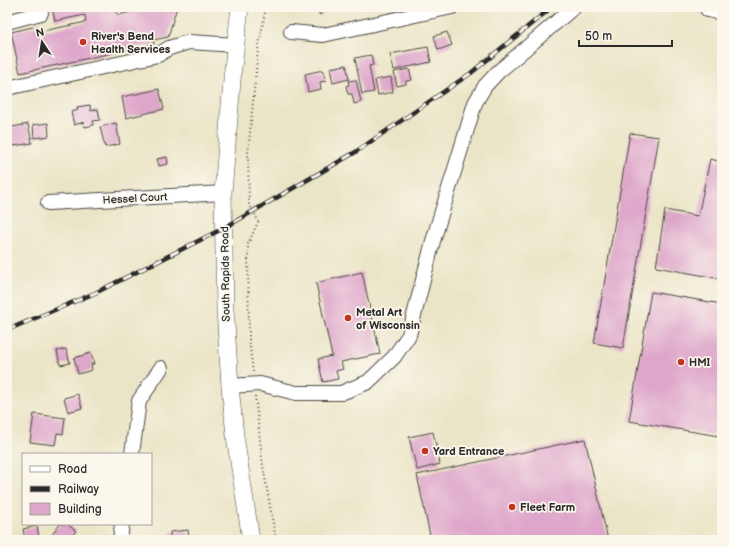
<svg xmlns="http://www.w3.org/2000/svg" width="729" height="547" font-family="'Balsamiq Sans',sans-serif">
	<style>
		.building { fill: #dea6ca }
		.lines { fill: none; stroke-linecap: round; stroke-linejoin: round }
		.minor-casing { stroke: #484742; stroke-width: 16 }
		.major-casing { stroke: #484742; stroke-width: 18 }
		.path { stroke: #484742; stroke-width: 2; stroke-dasharray: 1 3; stroke-linecap: butt }
		.minor { stroke: #fff; stroke-width: 14 }
		.major { stroke: #fff; stroke-width: 17 }
		.rail-casing { stroke: #2b2b2b; stroke-width: 4.5 }
		.rail { stroke: #fbf7ec; stroke-width: 3; stroke-dasharray: 9; stroke-linecap: butt }
		.poi-dot { fill: #c8321e; stroke: #fbf7ec; stroke-width: 1.5 }
		.labels { text-anchor: middle; stroke-width: 3.5; stroke-linejoin: round; paint-order: stroke }
		.poi-label { font-size: 11px; font-weight: bold; fill: #2b2b2b; stroke: #fbf7ec; text-anchor: start }
		.street-label { font-size: 11px; fill: #2b2b2b; stroke: #fbf7ec }
	</style>
	<rect width="100%" height="100%" fill="#fbf7ec"/>
	<filter id="ink" filterUnits="userSpaceOnUse"><feTurbulence type="fractalNoise" baseFrequency=".025" numOctaves="2"/><feDisplacementMap in="SourceGraphic" scale="8" xChannelSelector="R" yChannelSelector="G"/><feConvolveMatrix kernelMatrix="1 2 1 2 8 2 1 2 1" color-interpolation-filters="sRGB"/></filter>
	<filter id="wash" filterUnits="userSpaceOnUse"><feTurbulence type="fractalNoise" baseFrequency=".012" numOctaves="4" result="noise"/><feDisplacementMap in="SourceGraphic" scale="16" xChannelSelector="R" yChannelSelector="G"/><feGaussianBlur stdDeviation="0.9" result="paint"/><feColorMatrix in="noise" values="0 0 0 0 0 0 0 0 0 0 0 0 0 0 0 0 0 1.4 0 .05"/><feComposite in="paint" operator="in"/></filter>
	<g filter="url(#wash)">
		<rect width="100%" height="100%" fill="#ebe5c7"/>
		<g id="blocks">
			<g class="building">
				<path d="M52,7h61l1,4 5,4 16,-4 2,-4h40l-9,30 -15,3 1,4 -134,29 -9,-41 26,-6 1,6 48,-10 -1,-7 -30,6z"/>
				<path d="M316,7h6l3,4 -5,4 -5,-7z"/>
				<path d="M447,32l5,13 -14,5 -4,-14z"/>
				<path d="M428,47l3,15 -37,8 -4,-16z"/>
				<path d="M371,55l2,10 -4,1 5,26 -12,2 -7,-36z"/>
				<path d="M346,65l3,14 -16,4 -3,-15z"/>
				<path d="M409,69l3,11 -6,1v3l-9,2 -3,-14z"/>
				<path d="M323,70l3,11 -6,1 1,7 -13,3 -3,-18z"/>
				<path d="M391,77l2,15 -15,3 -3,-15z"/>
				<path d="M356,80l5,22 -7,2 -2,-10h-4l-2,-8 3,-1 -1,-4z"/>
				<path d="M159,89l5,20 -38,9 -4,-21z"/>
				<path d="M90,105l1,6 7,-2 2,11 -7,1 1,4 -9,2 -1,-5 -10,3 -3,-13 7,-2 -1,-3z"/>
				<path d="M48,123l1,13 -15,2 -1,-13z"/>
				<path d="M116,123l4,21 -15,3 -5,-20z"/>
				<path d="M28,124l4,19 -25,4v-19z"/>
				<path d="M630,133l29,4 -36,211 -29,-5z"/>
				<path d="M167,157l1,7 -9,2 -2,-7z"/>
				<path d="M710,159l12,3v117l-66,-12 9,-57 33,6z"/>
				<path d="M362,272l18,82 -39,8 2,7 -7,2 2,8 -15,3 -5,-23 14,-3 -16,-73z"/>
				<path d="M651,292l71,12v115l-3,17 -90,-15z"/>
				<path d="M66,349l4,14 -10,2 -3,-14z"/>
				<path d="M91,353l3,11h-3l1,6 -14,4 -4,-16z"/>
				<path d="M78,394l4,14 -14,4 -4,-14z"/>
				<path d="M34,414l31,4 -2,16 -6,-1 -2,12 -25,-3z"/>
				<path d="M433,432l7,32 -23,6 -8,-33z"/>
				<path d="M585,439l23,101h-177l-14,-65z"/>
				<path d="M60,524h7l9,7 -7,9h-21z"/>
				<path d="M37,526l2,11 -14,3 -2,-11z"/>
				<path d="M188,530l1,10h-19v-8z"/>
			</g>
		</g>
	</g>
	<g filter="url(#ink)">
		<use href="#blocks" fill-opacity="0" stroke="#484742" stroke-width="1"/>
		<g class="lines">
			<g class="minor-casing">
				<g id="minor">
					<path d="M706,7l2,3 14,3"/>
					<path d="M7,22l34,-9 -2,-6"/>
					<path d="M291,32l32,3 129,-28"/>
					<path d="M7,88l151,-33 11,-7 20,-6 47,3"/>
					<path d="M48,203l175,-10"/>
					<path d="M230,386l30,-2 36,9h45l27,-11 26,-25 15,-22 24,-94 42,-138 10,-17 13,-14 76,-65"/>
					<path d="M132,454l7,-53 22,-33"/>
					<path d="M120,540l2,-16"/>
				</g>
			</g>
			<g class="major-casing">
				<path id="major" d="M240,7l-7,61 -10,125 2,116 5,77 5,50 16,104"/>
			</g>
			<g class="path">
				<path d="M253,372l-4,-33 -1,-88v-7l10,-22 -2,-6 -7,-12 -1,-51 10,-103 8,-43"/>
				<path d="M255,396l8,70 13,74"/>
			</g>
			<use href="#minor" class="minor"/>
			<use href="#major" class="major"/>
			<g class="rail-casing">
				<path id="rail" d="M7,330l88,-37 129,-65 130,-75 117,-80 81,-66"/>
			</g>
			<use href="#rail" class="rail"/>
		</g>
	</g>
	<g class="poi-dot">
		<circle cx="83" cy="42" r="4"/>
		<circle cx="348" cy="318" r="4"/>
		<circle cx="681" cy="362" r="4"/>
		<circle cx="425" cy="451" r="4"/>
		<circle cx="512" cy="507" r="4"/>
	</g>
	<g class="labels">
		<g class="poi-label">
			<text x="91" y="40">River's Bend<tspan x="91" dy="13">Health Services</tspan></text>
			<text x="356" y="316">Metal Art<tspan x="356" dy="13">of Wisconsin</tspan></text>
			<text x="689" y="366">HMI</text>
			<text x="433" y="455">Yard Entrance</text>
			<text x="520" y="511">Fleet Farm</text>
		</g>
		<g class="street-label">
			<text transform="translate(135 198) rotate(-3)" y="4">Hessel Court</text>
			<text transform="translate(225 274) rotate(-91)" y="4">South Rapids Road</text>
		</g>
	</g>
	<rect width="729" height="547" fill="none" stroke="#fbf7ec" stroke-width="24"/>
	<rect x="22" y="453" width="130" height="72" fill="#fbf7ec" stroke="#a8a59f"/>
	<rect x="30" y="466" width="20" height="6" fill="#ffffff" stroke="#a8a59f"/>
	<text x="58" y="473" font-size="12" fill="#2b2b2b">Road</text>
	<rect x="30" y="486" width="20" height="6" fill="#2b2b2b" stroke="#a8a59f"/>
	<text x="58" y="493" font-size="12" fill="#2b2b2b">Railway</text>
	<rect x="30" y="503" width="20" height="12" fill="#dea6ca" stroke="#a8a59f"/>
	<text x="58" y="513" font-size="12" fill="#2b2b2b">Building</text>
	<g transform="translate(42 42) rotate(348)" stroke="#fbf7ec" stroke-width="3" paint-order="stroke">
	<path d="M0-3L7 15L0 10L-7 15Z" fill="#2b2b2b"/>
	<text y="-6" font-size="11" font-weight="bold" text-anchor="middle" fill="#2b2b2b">N</text>
	</g>
	<path d="M579 40v6h93v-6" fill="none" stroke="#2b2b2b" stroke-width="2"/>
	<text x="585" y="40" font-size="12" fill="#2b2b2b" stroke="#fbf7ec" stroke-width="3" paint-order="stroke">50 m</text>
</svg>
